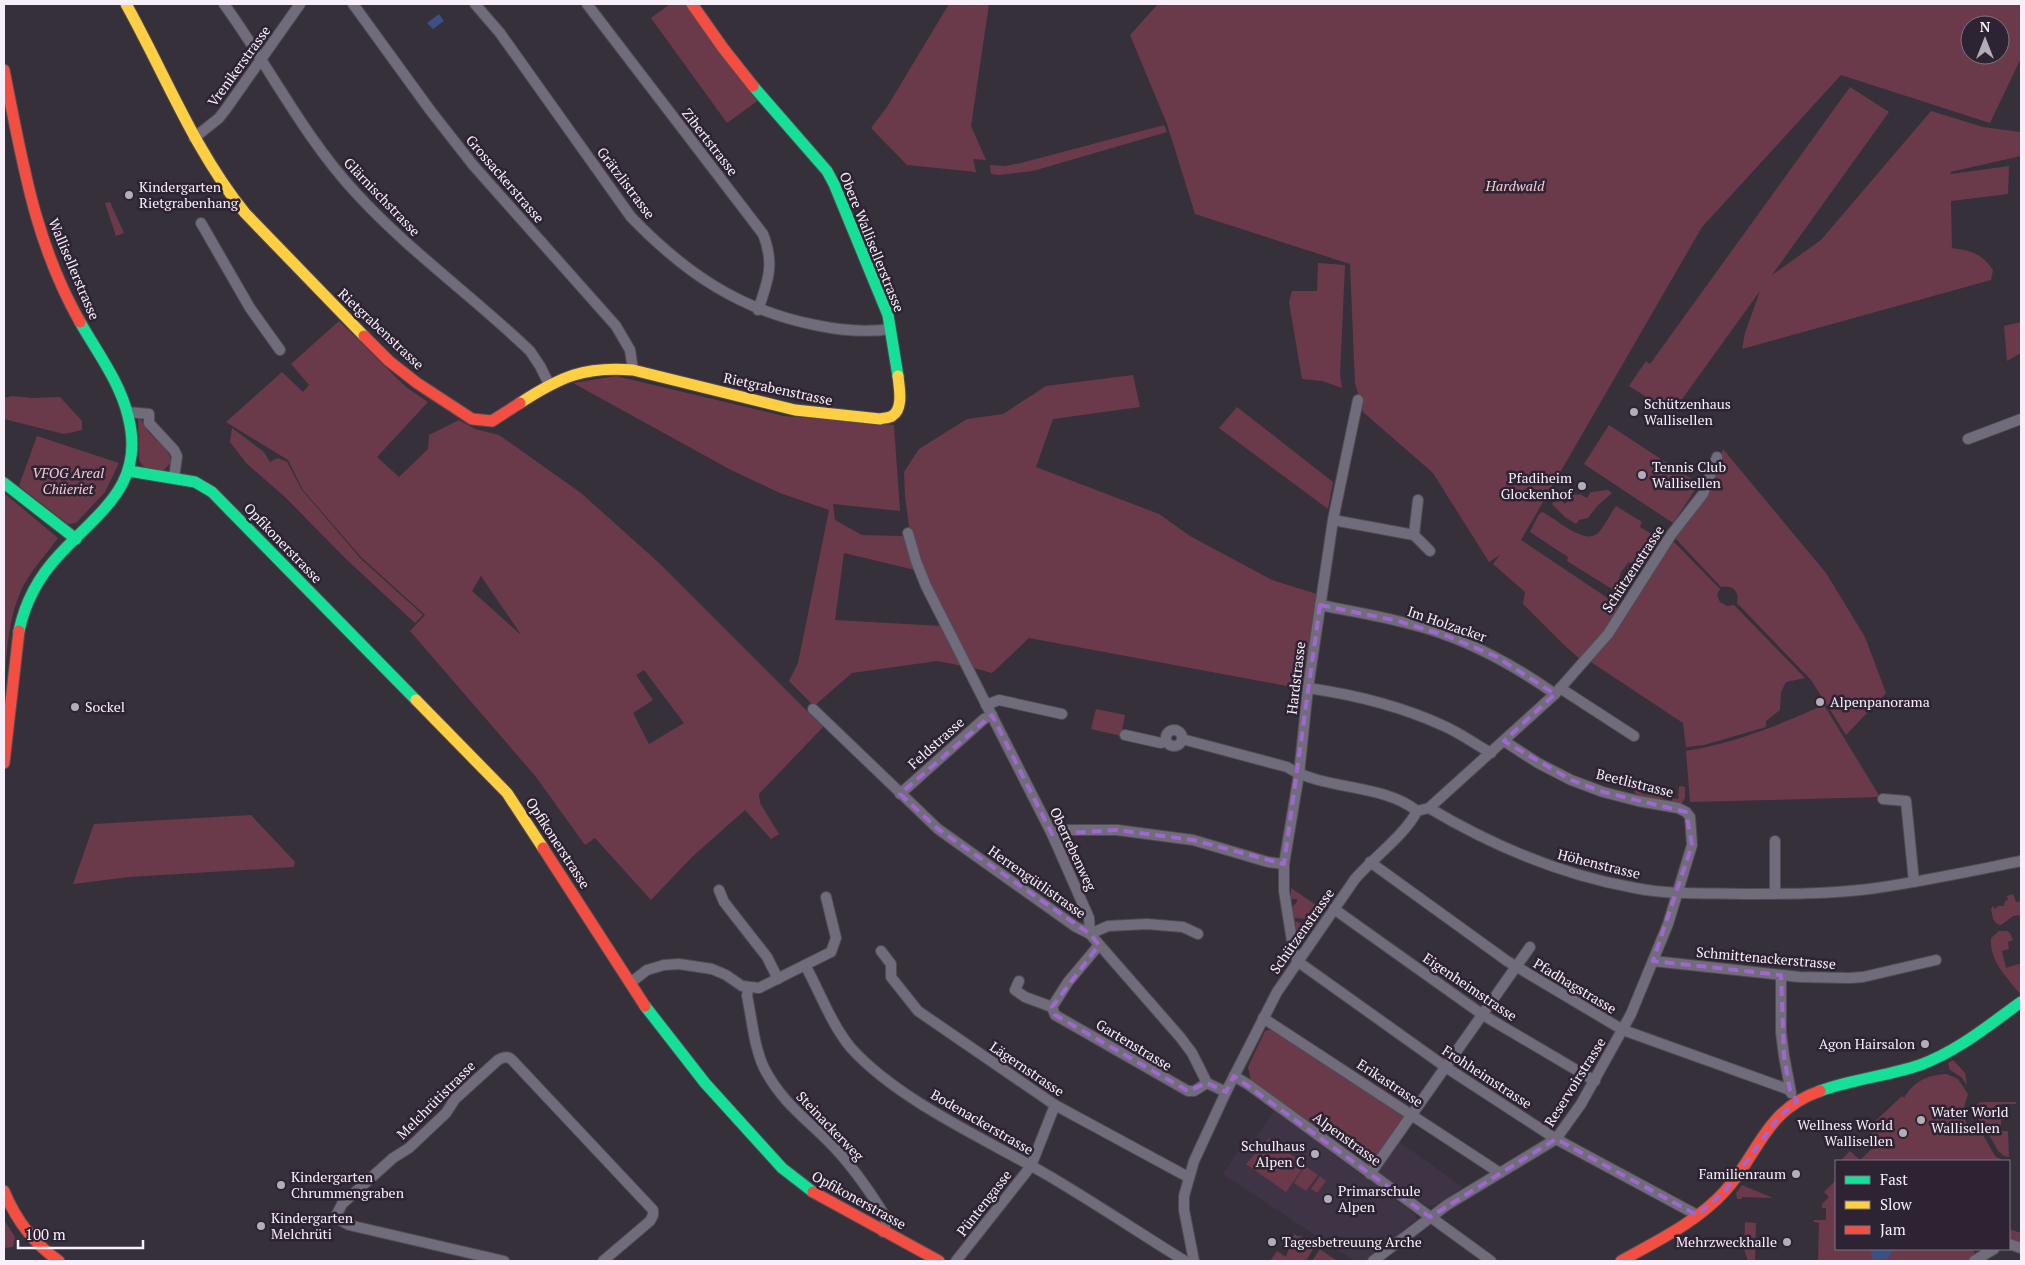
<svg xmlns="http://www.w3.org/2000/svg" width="2025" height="1265" font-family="'PT Serif',serif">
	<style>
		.built { fill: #3f3346 }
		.green { fill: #6a3a4a; fill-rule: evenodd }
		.water { fill: #3b5085 }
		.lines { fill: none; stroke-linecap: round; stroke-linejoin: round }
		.street-casing { stroke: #514c54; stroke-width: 12 }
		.fast-casing { stroke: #514c54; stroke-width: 13 }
		.slow-casing { stroke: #514c54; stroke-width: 13 }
		.jam-casing { stroke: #514c54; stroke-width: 13 }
		.street { stroke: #706c7b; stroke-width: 10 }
		.fast { stroke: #16e098; stroke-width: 11 }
		.slow { stroke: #ffcf43; stroke-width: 11 }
		.jam { stroke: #f24e42; stroke-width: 11 }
		.marked { fill: none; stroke: #a067d1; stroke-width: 4; stroke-dasharray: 10 6; stroke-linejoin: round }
		.poi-dot { fill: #b3adb7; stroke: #2d2332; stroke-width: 2 }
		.labels { text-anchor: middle; stroke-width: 5; stroke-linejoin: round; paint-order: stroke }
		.street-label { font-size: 14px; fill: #f7f0fa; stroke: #2d2332 }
		.park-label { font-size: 14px; font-style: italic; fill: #f6cbd6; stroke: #2d2332 }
		.poi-label { font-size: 14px; fill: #f7f0fa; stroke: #2d2332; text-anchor: start }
	</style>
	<rect width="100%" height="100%" fill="#36303a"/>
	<g class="built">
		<path d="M1274,1111l141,103 1,5 -22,19 -1,5 -28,18h-11l-131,-87 21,-32 6,4z"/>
		<path d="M1398,1141l65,46 -27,18 -8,1 -50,-32v-4z"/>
	</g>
	<g class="green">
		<path d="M670,4h19l71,95 -33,24 -76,-105z"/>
		<path d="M949,4h40l-18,122 15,34 -13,-1 3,13 -69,-7 -36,-37 16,-21z"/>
		<path d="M1158,4h863v54l-31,65 -149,-48 -139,152 -181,313 100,67 -15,23 -25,30 -19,-17 -39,-39 2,-12 -32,-28 7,-9 -11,7 -56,-89 -70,-61 -8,-29 -5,-119 -155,-50 -28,-90 -37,-89zM1970,25h30v30h-30z"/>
		<path d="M1850,87l39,25 -117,163 49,-35 110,-129 52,16 37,5 1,24 -71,16 1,2 58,-8 -1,28 -57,7 1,47c20,3 29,5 41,22l-2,10 -249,69 3,-16 15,-42 -88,122 -43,-27 17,-25 4,3z"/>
		<path d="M1164,125l3,7 -134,39 -34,4 -8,-1 -1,-9 15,1 16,-3z"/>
		<path d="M110,202l14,31 -8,3 -11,-33z"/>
		<path d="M1318,263l27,2 -5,110 2,13 -20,-7 -20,-2 -13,-77 3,-11h25z"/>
		<path d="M339,321l67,66 22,15 -51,55 22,20 29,-28 1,-14 30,-15 16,9 24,6 82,58 77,69 165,165 -64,67 1,9 19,31 -8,5 -26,-29 -53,47 -41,43 -56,-62 -10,7 -49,-68 -126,-146 15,-16 -64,-58 -58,-67 -15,-30 -62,-38 56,-50 21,20 6,-7 -18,-21zM481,576l39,57v1l-48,-43zM644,670l40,53 -35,21 -16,-31 20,-13 -17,-25z"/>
		<path d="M2021,322v31l-14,8 -3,-35z"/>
		<path d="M1133,375l7,32 -87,12 -17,48 123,47 31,22 82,44 45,14 -14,95 -274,-51 -37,35 -22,-6 -40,-78 -20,-55 -5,-38 -1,-24 15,-23 48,-30 36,-5 43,-28z"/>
		<path d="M616,376l168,40 110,9 6,86 -67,-7 2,16 27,15 41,1 12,34 -71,-17 -9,67 107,6 21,40 -26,-5 -85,12 -38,33 -25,-25 9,-18 31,-153 -49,-17 -49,-23 -158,-87z"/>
		<path d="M12,396l20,2 28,-1 22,24v9l-18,4 -60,-15v-21z"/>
		<path d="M1237,407l96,75 -5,27 -109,-81z"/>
		<path d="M138,417c5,4 6,8 9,13 8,11 23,18 24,32l-7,8c-11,0 -20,1 -25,-10z"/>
		<path d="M1609,425l90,59 -26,39 -89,-59z"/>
		<path d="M232,428l32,24 6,10 8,-4 9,4 15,28 59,69 62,56 -8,8 -69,-64 -61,-62 -38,-33 -17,-22z"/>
		<path d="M37,436l82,27 -14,29 -29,31 -8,1 -49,-38z"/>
		<path d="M1723,449l103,124 39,64 21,56 -40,42 -35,-55 -74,-77c3,-12 -5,-18 -16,-16l-46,-49 30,-44z"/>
		<path d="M1608,490l4,3 -14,12 -10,13 -9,2 -3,4 -11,-7 -13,-13 5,-7 8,7 8,-9 7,-1 7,4 4,-6z"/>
		<path d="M4,493l54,45c-10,14 -23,28 -32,43 -19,33 -19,73 -22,109z"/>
		<path d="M1616,506l26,16 -2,5 17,10 -20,28 -3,1 -5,-4 -8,10 -2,7 3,2 6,-6 -1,-7 8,4 -15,22 -53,-33 1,-4 -38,-25 9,-18 3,-2c14,6 42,34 56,21 7,-7 12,-19 18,-27z"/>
		<path d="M1670,541l5,2 45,46 -3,6 3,7 7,4 7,-1 71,73 -19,4 -5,10 -1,18 -14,11v6l-62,18 -18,2 -3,-24 -92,-61 25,-34z"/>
		<path d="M1824,705l56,92 -190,5 -4,-51c49,-8 93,-26 138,-46z"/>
		<path d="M1096,709l29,6 -4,21 -30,-7z"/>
		<path d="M1635,782h3l1,9 4,3 21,3 -2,3 -25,-4 -4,-7z"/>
		<path d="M1681,786l4,1v11l-3,5 -5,1 -5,-2v-4l6,1 1,-12z"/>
		<path d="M251,815l44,47 -1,5 -165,10 -56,7 21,-60z"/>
		<path d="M1291,888l34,23 -12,18 -3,-2 -2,-8 -14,-1 -2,-11 5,-5v-3h-6z"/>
		<path d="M2013,894l3,8 5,-1v14l-8,1 -12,9 -4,-1 -4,-5 -2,-10 2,-3 2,3 3,-3h6l1,-5 3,-1 -1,-4z"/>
		<path d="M1295,921l5,2 3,6h5l3,2 -8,11 -5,-2z"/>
		<path d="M1999,931h8l3,2 3,7 -5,2 1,7 -7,2 4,17 12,-4h3l-1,30c-13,-17 -31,-33 -29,-56z"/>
		<path d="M1274,1028l132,88 -36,52 -5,-3 4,-5 -50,-38 -4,4 -64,-46 -3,-13 17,-36z"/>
		<path d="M1953,1060l12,13 2,12 -6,-8 -11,-7 -2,-7z"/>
		<path d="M1947,1074l11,5 10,15 -5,16 6,26 13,-3 13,23 9,5h-164l10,-10 10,9 19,-18 -12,-13 35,-33 2,2c10,-17 23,-23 43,-24z"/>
		<path d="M1981,1102h35v2h-15v27h7l1,26 -5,-1 -6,-5 -11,-20 -10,-14 -3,-7 2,-5z"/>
		<path d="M1269,1138l36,27 -19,27 -40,-28z"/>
		<path d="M1305,1166l13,9 -12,16 -12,-8z"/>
		<path d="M1320,1176l6,5 -9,12 -6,-4z"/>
		<path d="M1836,1180v69h137l2,7 -6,5h-151l1,-38 -5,-1v-2h12v-12h-4v-4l7,-7 -5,-5z"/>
		<path d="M1742,1185l31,13 -31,-1v2h-5l-1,-6z"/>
		<path d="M4,1220l11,17 -2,10 -9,1z"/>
		<path d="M1745,1222l11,1 -1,38h-7l-4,-12z"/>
		<path d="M2009,1229l12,4v11l-12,-3z"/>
		<path d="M1294,1234l5,3v-2l16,11 -9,15h-36l7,-10 9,6z"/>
		<path d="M1320,1249l17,12h-25z"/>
	</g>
	<g class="water">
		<path d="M439,14l5,7 -11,8 -6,-6z"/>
		<path d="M1870,1249h23v1l-5,8 -15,3z"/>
	</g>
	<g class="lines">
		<g class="street-casing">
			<g id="street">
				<path d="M224,4c45,62 79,132 132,189 53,58 118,104 174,158l10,15 9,18"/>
				<path d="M353,4l77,106 43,55 143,161 14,24 3,20"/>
				<path d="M475,4l25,29 131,184c53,55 108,93 184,108 24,5 50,8 75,4"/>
				<path d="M587,4l176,230c12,30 5,47 -5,76"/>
				<path d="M194,138l25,-20 7,-9 74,-105"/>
				<path d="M201,223l49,85 30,42"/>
				<path d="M127,412l22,2v9l25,27 3,6 -3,22"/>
				<path d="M1968,439l53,-20"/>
				<path d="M1333,520l81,15 16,16"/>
				<path d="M908,533l8,28 10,25 126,248 37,84 1,16"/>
				<path d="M1414,535l4,-35"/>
				<path d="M1320,605c30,6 61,11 90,19 53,13 101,39 145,70"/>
				<path d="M1308,688c48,7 93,18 136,38 16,7 31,18 47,27"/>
				<path d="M1560,688l74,48"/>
				<path d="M986,705l13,-5 63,14"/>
				<path d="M813,709l125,120 138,98 14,7 90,103 12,16 15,30 19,9"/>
				<circle cx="1174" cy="738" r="8"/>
				<path d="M1125,735l36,8 5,-2"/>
				<path d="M1182,739l105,28c38,24 95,16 130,44"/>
				<path d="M900,794l84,-75 8,-4"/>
				<path d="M1883,799l23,2 8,81"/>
				<path d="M1429,808c64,38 132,67 206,80 36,7 73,5 109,6 42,0 84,0 125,-5 51,-7 102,-18 152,-28"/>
				<path d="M1052,834l11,-4h54l76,10 75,22 16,2"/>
				<path d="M1370,862l137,99 116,69 167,60"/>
				<path d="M719,890l5,12 43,55 11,22"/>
				<path d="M1775,894v-53"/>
				<path d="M1334,909l149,106 112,66"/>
				<path d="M1090,934l18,-8 39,-2 36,3 15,7"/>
				<path d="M1099,945l-31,37 -16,25 3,8 133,76h6l13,-8"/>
				<path d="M881,951l10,13v13l27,34 137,94 133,72"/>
				<path d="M1297,961l-4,-14 -9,-56v-27l15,-90 9,-86 25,-168 25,-120"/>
				<path d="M1297,961l150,107 109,71 141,76"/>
				<path d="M1653,961l147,16 50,1 13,-1 73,-17"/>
				<path d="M805,965c15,27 26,59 46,83 47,52 132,90 193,125 48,28 94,59 141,88"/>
				<path d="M1781,975v57l3,24 7,37"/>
				<path d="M1019,981l-4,9 10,7 27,10"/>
				<path d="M630,983l17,-13 17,-5 15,-1 33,5 14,6 16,11 17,2 72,-36 5,-14 -10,-41"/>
				<path d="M748,988l-1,8c5,23 7,51 17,72 17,33 40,49 65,74 22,22 40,48 56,74l1,7 -3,9"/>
				<path d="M1263,1018l237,155"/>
				<path d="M1234,1076l15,9 242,176"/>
				<path d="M1370,1174l160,-227"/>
				<path d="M2009,1244l12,4"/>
				<path d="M504,1261l-155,-36 -9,-5 -3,-6 5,-10 51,-46 16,-10 37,-35 9,-14 43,-39c7,-4 11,-4 16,2l139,148v5l-3,6 -47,40"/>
				<path d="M956,1261l75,-95 24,-61"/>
				<path d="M1194,1261l-10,-51v-14l10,-35 32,-69 51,-100 78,-113c19,-22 50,-44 62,-68l12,-3 126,-114 53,-60 63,-99 32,-41 14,-37"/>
				<path d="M1373,1261l74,-56 109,-66 25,-35 50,-90 37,-90 24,-79 -2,-28 -4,-5 -8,-4 -40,-7 -35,-9 -32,-12 -33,-17 -34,-22"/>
				<path d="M1974,1261l20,-12"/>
			</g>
		</g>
		<g class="fast-casing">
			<g id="fast">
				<path d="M753,86l74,85 7,13 54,131 10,61"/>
				<path d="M129,471l66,11 17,10 204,208"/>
				<path d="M4,483l72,56"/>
				<path d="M19,631c6,-29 21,-56 41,-77 40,-43 86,-70 68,-138 -8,-34 -31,-64 -48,-94"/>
				<path d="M645,1006l60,77 77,85 31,24"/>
				<path d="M1820,1091c33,-12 68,-15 100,-26 38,-14 69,-40 101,-63"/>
			</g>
		</g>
		<g class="slow-casing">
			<g id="slow">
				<path d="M126,4c39,70 68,146 119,209l119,123"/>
				<path d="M520,403c40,-26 64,-37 113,-33l162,40 85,9c3,-1 9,-1 12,-3 12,-7 7,-29 6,-40"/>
				<path d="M416,700l91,93 36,55"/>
			</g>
		</g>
		<g class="jam-casing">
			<g id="jam">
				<path d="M692,4l31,44 30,38"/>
				<path d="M4,70c18,89 30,171 76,252"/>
				<path d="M364,336l25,25 28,22 55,36 20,2 28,-18"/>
				<path d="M4,763l15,-132"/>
				<path d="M543,848l102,158"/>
				<path d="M4,1191c12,29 29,52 55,70"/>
				<path d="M813,1192l126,69"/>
				<path d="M1621,1261c36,-20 76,-39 104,-70 35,-39 40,-81 95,-100"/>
			</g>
		</g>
		<use href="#street" class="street"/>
		<use href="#fast" class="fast"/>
		<use href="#slow" class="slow"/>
		<use href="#jam" class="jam"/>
	</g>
	<path class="marked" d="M1320,605l78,16 49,15 48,20 60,38 -51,47 67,39 32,12 83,20 6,33 -39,116 128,14 3,81 6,34 7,11 -19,17 -53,73 -28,24 -141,-76 -126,78 -196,-141 -8,16 -19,-9 -19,8 -133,-76 -3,-8 47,-62 -9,-11 -152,-105 -38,-35 92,-79 60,119 65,-4 76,10 91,24z"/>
	<g class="poi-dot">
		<circle cx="129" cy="195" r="5"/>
		<circle cx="1634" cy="412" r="5"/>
		<circle cx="1642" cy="475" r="5"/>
		<circle cx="1582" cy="486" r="5"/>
		<circle cx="1820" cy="702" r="5"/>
		<circle cx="75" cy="707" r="5"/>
		<circle cx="1925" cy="1044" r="5"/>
		<circle cx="1921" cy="1120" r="5"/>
		<circle cx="1903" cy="1133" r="5"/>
		<circle cx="1315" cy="1154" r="5"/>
		<circle cx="1796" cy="1174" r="5"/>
		<circle cx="281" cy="1185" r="5"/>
		<circle cx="1328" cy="1199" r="5"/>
		<circle cx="261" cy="1226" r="5"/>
		<circle cx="1272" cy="1242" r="5"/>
		<circle cx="1787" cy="1242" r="5"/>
	</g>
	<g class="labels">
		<g class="street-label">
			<text transform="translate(239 66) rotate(-54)" y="5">Vrenikerstrasse</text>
			<text transform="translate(710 142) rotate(52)" y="5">Zibertstrasse</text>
			<text transform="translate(505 179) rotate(49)" y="5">Grossackerstrasse</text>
			<text transform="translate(626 183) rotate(53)" y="5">Grätzlistrasse</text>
			<text transform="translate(382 197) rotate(46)" y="5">Glärnischstrasse</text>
			<text transform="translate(872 242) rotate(68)" y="5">Obere Wallisellerstrasse</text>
			<text transform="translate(74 269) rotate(67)" y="5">Wallisellerstrasse</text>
			<text transform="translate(381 329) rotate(43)" y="5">Rietgrabenstrasse</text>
			<text transform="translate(778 389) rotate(12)" y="5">Rietgrabenstrasse</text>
			<text transform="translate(283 543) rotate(46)" y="5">Opfikonerstrasse</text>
			<text transform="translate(1633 569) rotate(-57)" y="5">Schützenstrasse</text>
			<text transform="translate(1447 624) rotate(19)" y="5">Im Holzacker</text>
			<text transform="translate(1296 678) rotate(-83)" y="5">Hardstrasse</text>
			<text transform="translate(936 743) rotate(-42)" y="5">Feldstrasse</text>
			<text transform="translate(1635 783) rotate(14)" y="5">Beetlistrasse</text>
			<text transform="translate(558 843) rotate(57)" y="5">Opfikonerstrasse</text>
			<text transform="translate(1073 849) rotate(65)" y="5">Oberrebenweg</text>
			<text transform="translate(1599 864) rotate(14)" y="5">Höhenstrasse</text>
			<text transform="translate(1037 882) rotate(35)" y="5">Herrengütlistrasse</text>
			<text transform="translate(1302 931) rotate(-55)" y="5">Schützenstrasse</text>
			<text transform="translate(1766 958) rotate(5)" y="5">Schmittenackerstrasse</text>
			<text transform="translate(1575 986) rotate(31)" y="5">Pfadhagstrasse</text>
			<text transform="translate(1470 987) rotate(34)" y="5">Eigenheimstrasse</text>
			<text transform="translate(1134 1045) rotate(31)" y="5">Gartenstrasse</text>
			<text transform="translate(1027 1069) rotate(34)" y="5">Lägernstrasse</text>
			<text transform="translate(1487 1077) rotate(33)" y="5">Frohheimstrasse</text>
			<text transform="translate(1575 1082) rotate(-58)" y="5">Reservoirstrasse</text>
			<text transform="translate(1390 1083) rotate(33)" y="5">Erikastrasse</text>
			<text transform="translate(436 1100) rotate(-45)" y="5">Melchrütistrasse</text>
			<text transform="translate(982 1122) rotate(30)" y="5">Bodenackerstrasse</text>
			<text transform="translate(830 1126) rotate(46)" y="5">Steinackerweg</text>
			<text transform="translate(1347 1139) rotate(36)" y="5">Alpenstrasse</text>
			<text transform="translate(859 1200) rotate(29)" y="5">Opfikonerstrasse</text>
			<text transform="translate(984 1203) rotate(-52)" y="5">Püntengasse</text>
		</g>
		<g class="park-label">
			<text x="1515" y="191">Hardwald</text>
			<text x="68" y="478">VFOG Areal<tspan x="68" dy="16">Chüeriet</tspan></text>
		</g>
		<g class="poi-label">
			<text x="139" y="192">Kindergarten<tspan x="139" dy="16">Rietgrabenhang</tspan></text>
			<text x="1644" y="409">Schützenhaus<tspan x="1644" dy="16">Wallisellen</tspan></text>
			<text x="1652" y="472">Tennis Club<tspan x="1652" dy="16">Wallisellen</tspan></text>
			<text x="1572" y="483" text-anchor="end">Pfadiheim<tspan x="1572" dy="16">Glockenhof</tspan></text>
			<text x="1830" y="707">Alpenpanorama</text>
			<text x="85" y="712">Sockel</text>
			<text x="1915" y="1049" text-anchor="end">Agon Hairsalon</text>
			<text x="1931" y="1117">Water World<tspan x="1931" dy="16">Wallisellen</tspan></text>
			<text x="1893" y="1130" text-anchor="end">Wellness World<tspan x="1893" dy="16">Wallisellen</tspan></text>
			<text x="1305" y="1151" text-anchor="end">Schulhaus<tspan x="1305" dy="16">Alpen C</tspan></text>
			<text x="1786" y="1179" text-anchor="end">Familienraum</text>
			<text x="291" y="1182">Kindergarten<tspan x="291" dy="16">Chrummengraben</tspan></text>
			<text x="1338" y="1196">Primarschule<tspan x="1338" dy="16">Alpen</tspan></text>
			<text x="271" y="1223">Kindergarten<tspan x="271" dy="16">Melchrüti</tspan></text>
			<text x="1282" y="1247">Tagesbetreuung Arche</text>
			<text x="1777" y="1247" text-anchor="end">Mehrzweckhalle</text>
		</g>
	</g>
	<rect width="2025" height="1265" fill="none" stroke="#f7f0fa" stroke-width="10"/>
	<rect x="1835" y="1160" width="175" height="90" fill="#2d2332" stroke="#7e7582"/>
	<rect x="1845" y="1176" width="25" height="8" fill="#16e098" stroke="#7e7582"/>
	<text x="1880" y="1185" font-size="15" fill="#f7f0fa">Fast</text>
	<rect x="1845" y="1201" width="25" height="8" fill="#ffcf43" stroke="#7e7582"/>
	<text x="1880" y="1210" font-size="15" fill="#f7f0fa">Slow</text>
	<rect x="1845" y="1226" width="25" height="8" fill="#f24e42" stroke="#7e7582"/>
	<text x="1880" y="1235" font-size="15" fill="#f7f0fa">Jam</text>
	<g transform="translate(1985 40)"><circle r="24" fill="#2d2332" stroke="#7e7582"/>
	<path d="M0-4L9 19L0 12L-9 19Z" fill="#b3adb7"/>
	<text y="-8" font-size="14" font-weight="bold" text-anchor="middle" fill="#f7f0fa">N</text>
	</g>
	<path d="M18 1240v8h125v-8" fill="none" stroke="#f7f0fa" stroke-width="2.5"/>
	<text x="25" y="1240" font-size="15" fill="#f7f0fa" stroke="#2d2332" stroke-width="4" paint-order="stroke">100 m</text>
</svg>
